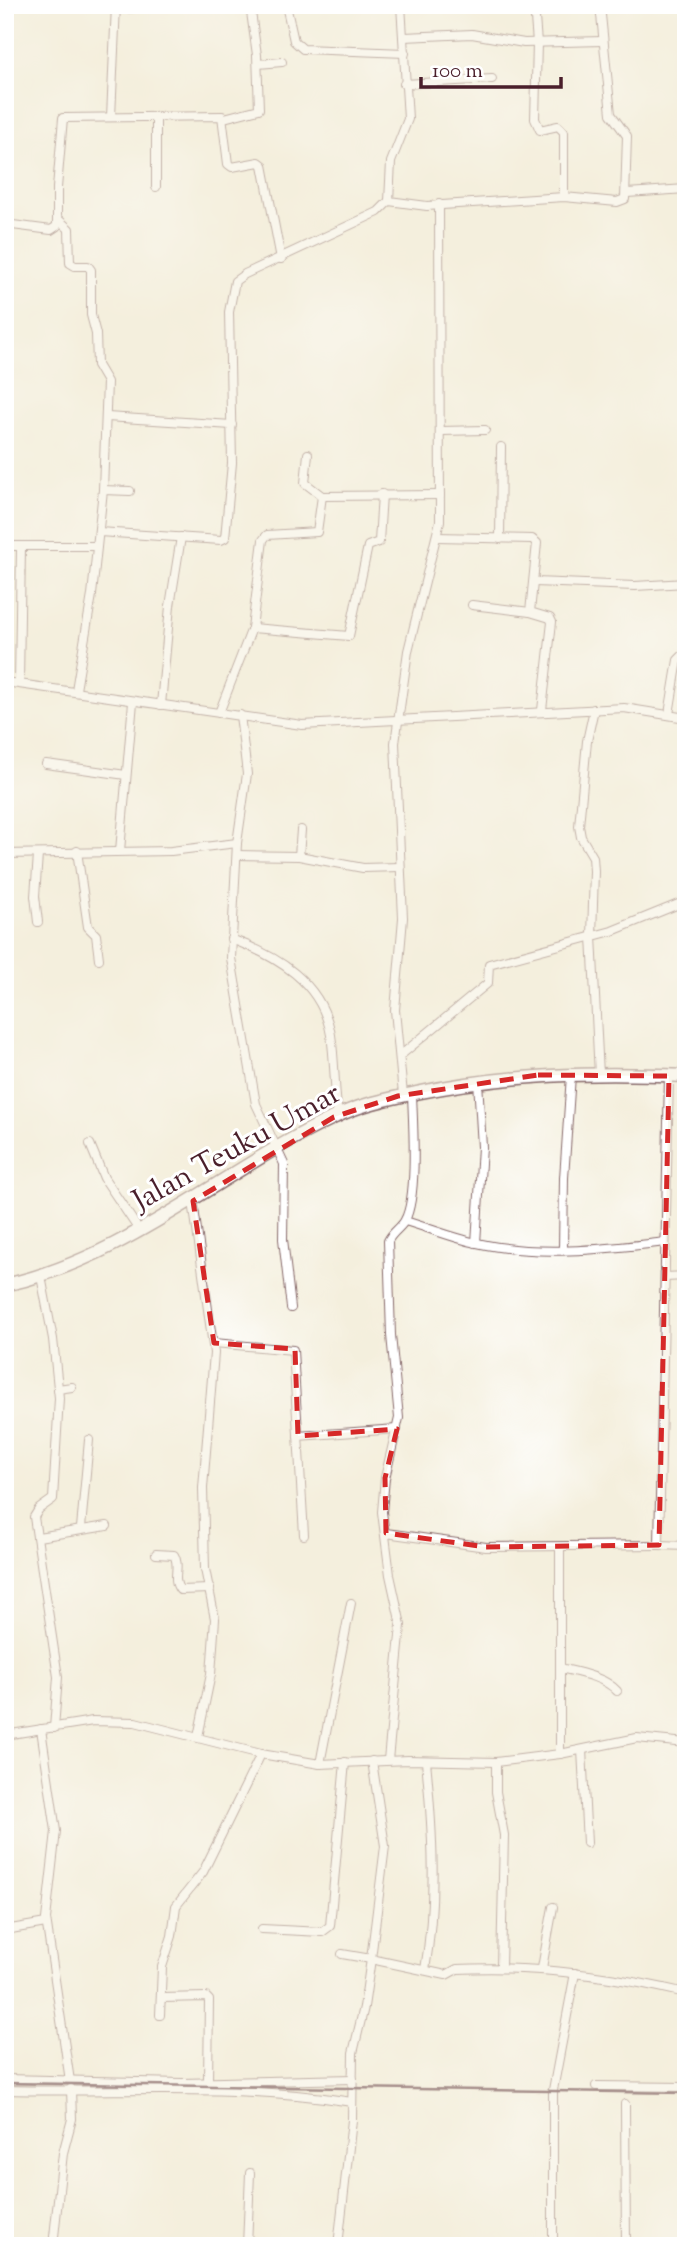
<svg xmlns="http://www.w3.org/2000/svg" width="691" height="2251" font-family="'Sorts Mill Goudy',serif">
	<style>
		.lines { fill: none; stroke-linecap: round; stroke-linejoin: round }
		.minor-casing { stroke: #866869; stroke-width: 10 }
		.secondary-casing { stroke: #866869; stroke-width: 15 }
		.minor { stroke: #fff; stroke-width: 8 }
		.secondary { stroke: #fff; stroke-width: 12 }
		.rail { stroke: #4a1f2b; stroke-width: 2.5 }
		.marked { fill: none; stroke: #d62828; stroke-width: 5; stroke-dasharray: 14 9; stroke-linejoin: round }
		.labels { text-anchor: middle; stroke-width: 6; stroke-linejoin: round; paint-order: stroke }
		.street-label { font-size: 30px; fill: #4a1f2b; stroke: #fff }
	</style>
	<rect width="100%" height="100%" fill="#fff"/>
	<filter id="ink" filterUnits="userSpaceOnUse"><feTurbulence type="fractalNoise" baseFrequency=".0143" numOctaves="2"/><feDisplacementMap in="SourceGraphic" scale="14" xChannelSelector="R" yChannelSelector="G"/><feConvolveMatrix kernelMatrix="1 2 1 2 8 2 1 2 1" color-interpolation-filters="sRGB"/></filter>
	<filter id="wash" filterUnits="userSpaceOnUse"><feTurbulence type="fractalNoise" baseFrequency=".00686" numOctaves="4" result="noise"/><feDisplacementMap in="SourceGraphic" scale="28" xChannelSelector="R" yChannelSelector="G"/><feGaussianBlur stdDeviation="1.57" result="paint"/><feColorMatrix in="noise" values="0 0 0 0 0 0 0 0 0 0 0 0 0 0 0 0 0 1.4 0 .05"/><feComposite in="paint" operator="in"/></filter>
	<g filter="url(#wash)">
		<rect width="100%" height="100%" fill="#f4efdd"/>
	</g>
	<g filter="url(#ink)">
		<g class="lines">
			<g class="minor-casing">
				<g id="minor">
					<path d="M86,5v2"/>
					<path d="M286,5l8,36 9,8 102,4"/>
					<path d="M401,5l7,114 -17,43 -2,39 38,5 137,-9 53,5 8,-3 2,-63 -16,-22 -11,-109"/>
					<path d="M534,5l3,38 -2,76 5,11 18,-4 6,6v65"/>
					<path d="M117,9l72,-4"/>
					<path d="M404,37l68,-3 52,9 79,-2"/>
					<path d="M258,64l24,-2"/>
					<path d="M404,84l88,-5"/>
					<path d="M111,117l5,-112"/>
					<path d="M224,118l35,-9 -2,-54 -7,-50"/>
					<path d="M156,187v-70"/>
					<path d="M627,193l59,-4"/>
					<path d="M58,219l11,10 1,34 5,3h13l3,4v45l5,19 1,31 10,17 -4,108"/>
					<path d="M5,224l46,6 6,-4v-38l6,-70 159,-2 6,48 4,3 27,-5 4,3 18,94"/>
					<path d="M107,417l125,8"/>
					<path d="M442,431l43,-1"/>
					<path d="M308,454l-3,29 17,13"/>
					<path d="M99,532l122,8 4,-2 7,-75 -3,-151 6,-31 10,-7 133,-62 11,-11"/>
					<path d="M437,537l95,2 5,4 -7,69 20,6 2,4 -10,88"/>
					<path d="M500,539l1,-92"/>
					<path d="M5,546h92"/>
					<path d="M535,582l100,4 51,-3"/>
					<path d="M472,605l58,7"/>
					<path d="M252,628l97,8 19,-90 11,-4 3,-48"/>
					<path d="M5,682l297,43 322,-17 62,10"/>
					<path d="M19,683l2,-137"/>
					<path d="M76,690l16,-95 11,-105 27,1"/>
					<path d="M161,705l9,-99 11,-69"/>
					<path d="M594,709l-7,32 -8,85 2,11 12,20 1,14 -2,65 7,139"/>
					<path d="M219,713l33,-85 11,-88 4,-5 50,-3 5,-36 118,-1"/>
					<path d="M669,714l9,-54 8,-8"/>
					<path d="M240,715l7,59 -10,69 -6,115 25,146 28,60 -1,75 8,69"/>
					<path d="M46,764l80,11"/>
					<path d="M77,851l11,76 8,8 3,24"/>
					<path d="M120,851l13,-149"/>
					<path d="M5,854l166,-3 66,-8"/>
					<path d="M237,855l62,1 64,12 36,-1"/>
					<path d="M299,856l2,-26"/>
					<path d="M38,922l-3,-26 3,-41"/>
					<path d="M231,939c46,17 91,43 100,96 4,26 3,53 7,80"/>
					<path d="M401,1055l87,-72 1,-19 123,-33 74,-30"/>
					<path d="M403,1095l-8,-85 8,-92 -8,-175 13,-92 32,-130 -1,-317"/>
					<path d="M90,1144l14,34 35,52"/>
					<path d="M193,1201l21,152 -11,135 2,81 10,50 -4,55 -13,63"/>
					<path d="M405,1221c24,7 48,17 72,22 61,14 127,6 188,-1"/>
					<path d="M476,1243l6,-96 -4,-66"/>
					<path d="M563,1249l1,-71 7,-103"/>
					<path d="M41,1276l12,63 6,59 -6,101 -14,10 -5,8 24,160 -4,51"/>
					<path d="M665,1277l21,-1"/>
					<path d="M214,1343l79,7 11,185"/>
					<path d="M58,1389l14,-2"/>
					<path d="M298,1436l99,-7"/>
					<path d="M81,1528l8,-88"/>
					<path d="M386,1533l100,14 173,-2 10,-469"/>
					<path d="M38,1537l69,-11"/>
					<path d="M659,1545l27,1"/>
					<path d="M156,1554l18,1c7,11 -3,24 6,35l30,-1"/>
					<path d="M560,1668c17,4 45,9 57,23"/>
					<path d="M41,1729l15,102 -10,88 24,162"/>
					<path d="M5,1735l88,-14 42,1 126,32 59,10 88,-4 88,2 64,-8 77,-16 49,5"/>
					<path d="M582,1750l5,93"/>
					<path d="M560,1754v-205"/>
					<path d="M388,1760l13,-135 -11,-50 -8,-63 3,-34 14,-60 -8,-83 -3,-94c4,-9 13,-13 17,-21 13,-24 8,-97 7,-126"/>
					<path d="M496,1762v30l8,43 -3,132"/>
					<path d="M320,1764l31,-161"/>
					<path d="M262,1929l60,3 8,-6 15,-164"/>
					<path d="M5,1930l41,-7"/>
					<path d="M342,1954l29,5 14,-113 -13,-85"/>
					<path d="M542,1968l11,-61"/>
					<path d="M425,1970c12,-71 8,-138 1,-209"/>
					<path d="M162,1998l44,-1 3,3 -1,83"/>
					<path d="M160,2015l2,-48 10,-31 4,-30 27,-34 58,-118"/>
					<path d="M5,2079l177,4 171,-4"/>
					<path d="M596,2086l90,1"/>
					<path d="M5,2090c115,3 233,-7 347,12"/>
					<path d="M625,2104l1,142"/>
					<path d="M53,2246l10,-93 9,-34 -1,-30"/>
					<path d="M247,2246l3,-73"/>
					<path d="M338,2246l14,-126 1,-67 11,-46 7,-48 75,16 11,-6c77,-4 153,6 229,24"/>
					<path d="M553,2246v-156l22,-117"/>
				</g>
			</g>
			<g class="secondary-casing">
				<path id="secondary" d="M5,1285c123,-27 219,-116 330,-168 26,-13 54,-18 81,-24 90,-19 179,-21 270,-17"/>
			</g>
			<use href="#minor" class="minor"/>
			<use href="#secondary" class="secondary"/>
			<path class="rail" d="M5,2083l681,10"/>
		</g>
	</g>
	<path d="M0 0H691V2251H0ZM538,1075l131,1 -10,469 -173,2 -100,-14 -1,-55 12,-49 -99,7 -3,-87 -81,-6 -21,-142 141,-84 64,-21z" fill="#f4efdd" fill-opacity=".55" fill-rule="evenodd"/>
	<path class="marked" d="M538,1075l131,1 -10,469 -173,2 -100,-14 -1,-55 12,-49 -99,7 -3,-87 -81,-6 -21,-142 141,-84 64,-21z"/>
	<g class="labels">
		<g class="street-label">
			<text transform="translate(236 1146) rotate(-29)" y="10">Jalan Teuku Umar</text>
		</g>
	</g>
	<rect width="691" height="2251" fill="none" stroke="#fff" stroke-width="28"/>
	<path d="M421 77v10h140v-10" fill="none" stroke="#4a1f2b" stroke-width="3.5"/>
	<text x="432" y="77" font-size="21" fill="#4a1f2b" stroke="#ffffff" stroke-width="5" paint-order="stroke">100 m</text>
</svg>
